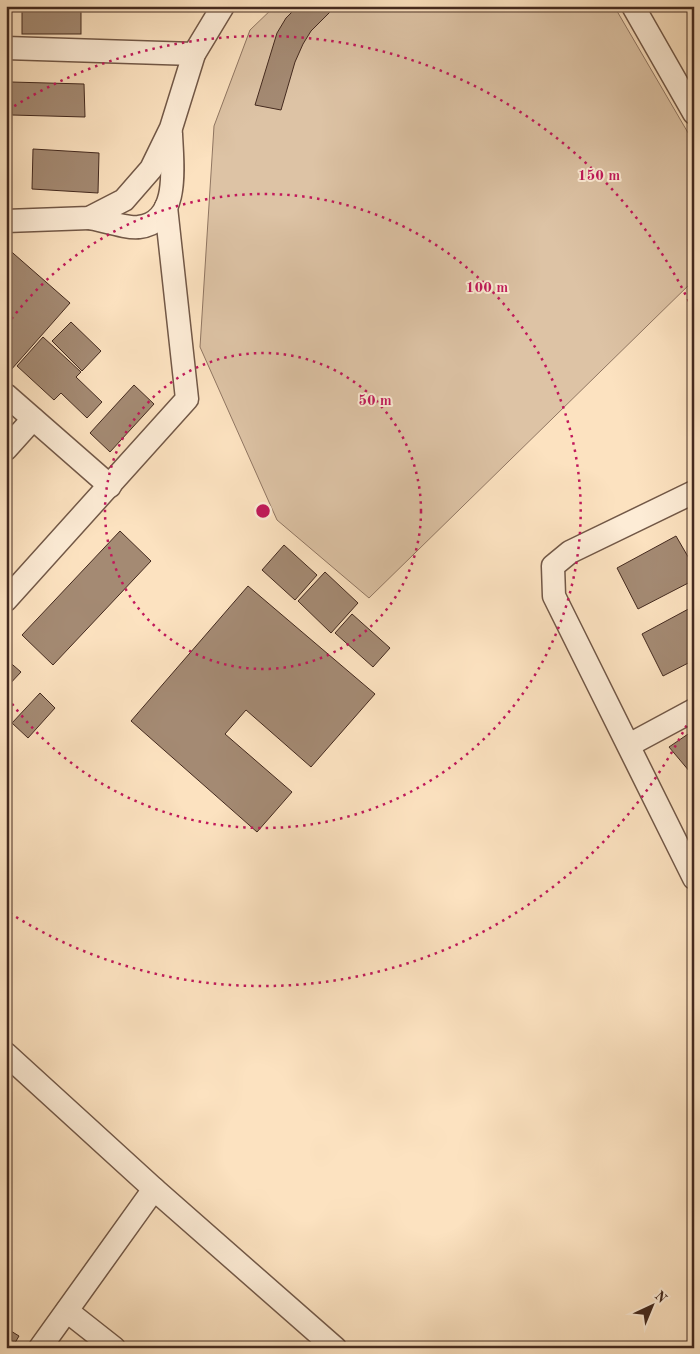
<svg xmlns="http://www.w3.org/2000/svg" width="700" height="1354" font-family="'Old Standard TT',serif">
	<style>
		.green { fill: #ddc3a5; stroke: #907662 }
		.building { fill: #a48a73; stroke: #442a1f }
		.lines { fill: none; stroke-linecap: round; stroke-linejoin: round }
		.minor-casing { stroke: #725847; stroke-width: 25 }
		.minor { stroke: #fdecd6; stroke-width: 22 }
		.ring { fill: none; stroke: #c2185b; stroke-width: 2.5; stroke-dasharray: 2.5 5 }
		.centre { fill: #c2185b; stroke: #fdecd6; stroke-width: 2.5 }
		.ring-label { font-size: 15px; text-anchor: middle; font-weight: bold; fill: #c2185b; stroke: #fdecd6; stroke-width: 4; stroke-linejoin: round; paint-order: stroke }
	</style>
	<rect width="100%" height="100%" fill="#fce2c0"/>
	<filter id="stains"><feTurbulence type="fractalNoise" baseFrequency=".004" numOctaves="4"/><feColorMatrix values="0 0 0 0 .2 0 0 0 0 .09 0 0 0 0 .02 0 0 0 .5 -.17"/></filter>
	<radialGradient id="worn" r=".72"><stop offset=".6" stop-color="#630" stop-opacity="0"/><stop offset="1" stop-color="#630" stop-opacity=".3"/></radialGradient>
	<path class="green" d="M275,6h339l80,137v137l-325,318 -92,-78 -77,-173 14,-221 36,-96z"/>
	<g class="building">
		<rect x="22" y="6" width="59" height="28"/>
		<path d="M298,6h38l-25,25 -8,13 -8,18 -14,48 -26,-5 22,-72 9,-15z"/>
		<path d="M11,82l73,2 1,33 -73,-2z"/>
		<path d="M33,149l66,4 -1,40 -66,-4z"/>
		<path d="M6,247l64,56 -60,68 -4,-4z"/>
		<path d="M71,322l30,29 -19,20 -30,-30z"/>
		<path d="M43,337l38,35 -5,5 26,25 -15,16 -26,-25 -7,7 -37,-34z"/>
		<path d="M134,385l20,19 -44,48 -20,-19z"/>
		<path d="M120,531l31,30 -98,104 -31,-30z"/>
		<path d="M676,536l18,31v13l-56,29 -21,-41z"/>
		<path d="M284,545l33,30 -22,25 -33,-30z"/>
		<path d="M325,572l33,31 -27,30 -33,-32z"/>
		<path d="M248,586l127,108 -64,73 -65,-57 -21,24 67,58 -35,40 -126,-111z"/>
		<path d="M694,606v54l-31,16 -21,-42z"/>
		<path d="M352,614l38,34 -17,19 -38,-34z"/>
		<path d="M6,659l15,13 -15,16z"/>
		<path d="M40,693l15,15 -27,30 -16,-15z"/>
		<path d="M694,730v40l-4,2 -21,-25z"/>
		<path d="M6,1328l13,8 -7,12h-6z"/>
	</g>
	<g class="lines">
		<g class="minor-casing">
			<g id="minor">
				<path d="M633,6l61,107"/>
				<path d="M6,48l188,6"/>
				<path d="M89,218c12,2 40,11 50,9 42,-5 33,-64 32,-93"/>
				<path d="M6,221l83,-3 35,-18 27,-31 20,-41 23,-74 29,-48"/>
				<path d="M6,395l104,91"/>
				<path d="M6,449l27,-30"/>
				<path d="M694,492l-124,60 -17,14 1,30 140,282"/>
				<path d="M6,600l181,-201 -21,-192"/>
				<path d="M629,745l65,-35"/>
				<path d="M6,1054l148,135 181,159"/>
				<path d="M67,1311l47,37"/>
				<path d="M40,1348l114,-159"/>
			</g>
		</g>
		<use href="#minor" class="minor"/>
	</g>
	<g class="ring">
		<circle cx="263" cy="511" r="158"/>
		<path d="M7 325A317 317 0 1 1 7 697"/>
		<path d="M693 712A475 475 0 0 1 8 912M8 110A475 475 0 0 1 693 310"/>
	</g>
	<circle cx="263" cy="511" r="8" class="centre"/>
	<g class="ring-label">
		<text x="599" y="180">150 m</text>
		<text x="487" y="292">100 m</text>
		<text x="375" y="405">50 m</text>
	</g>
	<rect width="700" height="1354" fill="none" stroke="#fce2c0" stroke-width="25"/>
	<rect x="8" y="8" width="685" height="1339" fill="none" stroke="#442a1f" stroke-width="2.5"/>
	<rect x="12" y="12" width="675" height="1329" fill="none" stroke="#442a1f"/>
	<g transform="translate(652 1306) rotate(44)" stroke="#fdecd6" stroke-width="4" paint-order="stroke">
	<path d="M0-4L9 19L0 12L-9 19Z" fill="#442a1f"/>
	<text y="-8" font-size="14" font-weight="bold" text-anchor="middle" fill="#442a1f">N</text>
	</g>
	<rect width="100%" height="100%" filter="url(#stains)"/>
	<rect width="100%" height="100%" fill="url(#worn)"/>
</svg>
